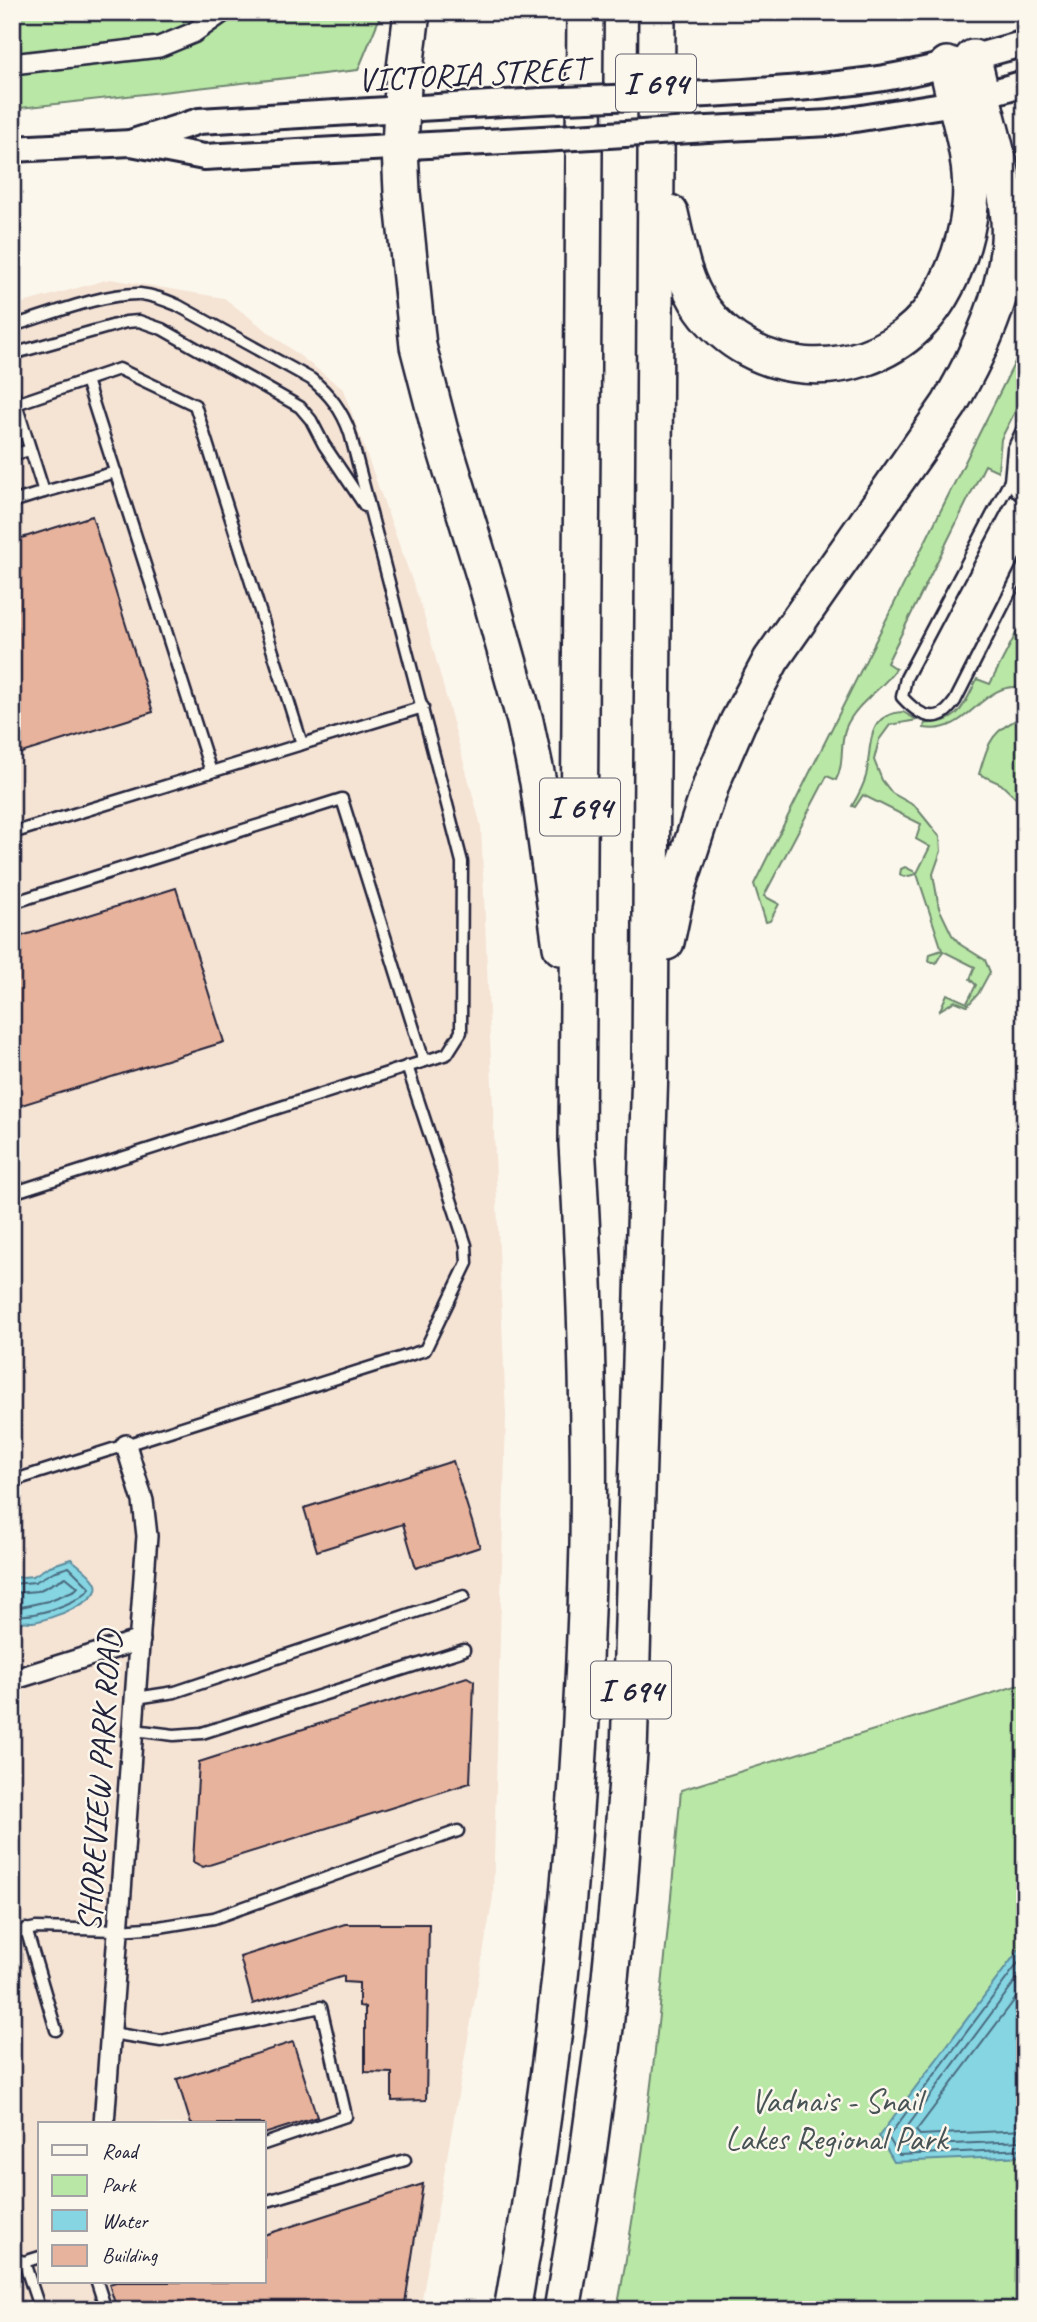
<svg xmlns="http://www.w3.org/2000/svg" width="1037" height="2322" font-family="Caveat,sans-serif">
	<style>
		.built { fill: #f5e3d4; fill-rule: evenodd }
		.green { fill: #b9e7a5; stroke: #6e8470; stroke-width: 2 }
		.water { fill: #85d5e2; stroke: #5d8d9f; stroke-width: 2 }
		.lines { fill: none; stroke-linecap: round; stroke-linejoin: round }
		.shore { stroke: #4a6a7e; stroke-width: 2 }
		.building { fill: #e8b39c; stroke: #22223b; stroke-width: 2 }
		.service-casing { stroke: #22223b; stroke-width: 15 }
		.minor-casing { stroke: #22223b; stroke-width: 24 }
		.tertiary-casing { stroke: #22223b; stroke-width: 30 }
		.motorway-casing { stroke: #22223b; stroke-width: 40 }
		.service { stroke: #fbf7ec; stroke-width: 10 }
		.minor { stroke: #fbf7ec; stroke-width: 19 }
		.tertiary { stroke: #fbf7ec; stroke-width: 24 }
		.motorway { stroke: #fbf7ec; stroke-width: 35 }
		.tertiary-bridge-casing { stroke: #22223b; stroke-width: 30; stroke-linecap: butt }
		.tertiary-bridge { stroke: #fbf7ec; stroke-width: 24 }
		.labels { text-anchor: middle; stroke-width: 5; stroke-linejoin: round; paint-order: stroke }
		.shield { fill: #fbf7ec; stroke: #636270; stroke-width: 2 }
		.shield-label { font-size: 32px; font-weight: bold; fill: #22223b }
		.street-label { font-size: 33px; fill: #22223b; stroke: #fbf7ec }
		.park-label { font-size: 33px; fill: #485356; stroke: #fbf7ec }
	</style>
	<rect width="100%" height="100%" fill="#fbf7ec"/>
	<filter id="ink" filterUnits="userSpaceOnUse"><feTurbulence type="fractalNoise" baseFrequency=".0143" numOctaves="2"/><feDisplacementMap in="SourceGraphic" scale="14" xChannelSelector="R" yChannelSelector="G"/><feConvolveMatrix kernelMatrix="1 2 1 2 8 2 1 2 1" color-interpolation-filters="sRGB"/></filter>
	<g filter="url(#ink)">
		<path class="built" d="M110,279l114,19 119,91 79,219 59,218 25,589 -13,482 -73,413h-408v-2004zM40,2124h224v158h-224z"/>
		<g class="green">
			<path d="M12,12h370l-24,58 -346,39z"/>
			<path d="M1025,342v50l-24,47 -3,32 -13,-6 -98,198 9,6c-15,22 -39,33 -50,58 -7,17 -1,36 -10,53l-9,-4 -63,120 15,8 -9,17 -4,1 -12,-38z"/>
			<path d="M1025,616v72c-45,-9 -55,48 -101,40l1,-5c34,2 39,-18 52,-44l13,5z"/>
			<path d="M903,712l14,8 -27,5 -11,15 -5,20 8,20 10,13 23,13 25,31 1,14 -8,23 6,34 13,27 9,10 24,15 5,12 -12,22 -11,12 -12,-5 -15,9 7,-16 20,9 9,-18 -6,-6 5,-12 -32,-16 -7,12 -7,-2 1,-7 12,-4 -25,-76 -13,3 -4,-3 1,-5 4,-2 12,6 13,-26 -14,-8 5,-15 -58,-29 -8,12 -3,-1c6,-10 11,-19 14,-30 6,-26 -2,-62 37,-64z"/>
			<path d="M1025,716v83l-6,2 -18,-17 -22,-10c10,-33 12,-44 46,-58z"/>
			<path d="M1025,1683v627h-408c32,-172 48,-346 64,-520z"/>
		</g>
		<g class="water">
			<path d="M71,1559c8,7 19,14 24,23 12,19 -48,38 -62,40 -1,0 -10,-1 -11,0 -4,1 -7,3 -10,5v-49l21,-2 17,-10z"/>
			<path d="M1021,1947l4,1v208l-131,6 -15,-26z"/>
		</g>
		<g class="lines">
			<g class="shore">
				<path d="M12,1584l23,-2 18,-10 16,-5 21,21c-9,13 -39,23 -56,26 -9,2 -14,0 -22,5"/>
				<path d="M12,1593l26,-2 28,-14 12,10 -3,3 -27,11 -36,8"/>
				<path d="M1025,1954l-137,183 11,18 126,-6"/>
				<path d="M1025,1968l-126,170 5,8 121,-5"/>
				<path d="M1025,1986l-109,145 4,4 105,-5"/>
			</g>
		</g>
		<g class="building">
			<path d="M92,516l61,196 -141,44v-215z"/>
			<path d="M176,888l48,154 -212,66v-169z"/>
			<path d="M453,1461l27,86 -64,21 -13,-44 -86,27 -13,-43z"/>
			<path d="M467,1677l7,4 -4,102 -267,84 -10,-5 6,-100z"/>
			<path d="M345,1924h84l-3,176 -34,1v-28l-27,-1v-65l-6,-1v-23l-15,-1v-6l-91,28 -13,-47z"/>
			<path d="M293,2042l24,75 -53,17v-10h-73l-14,-45z"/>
			<path d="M423,2184l-19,126h-287l-8,-26 7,-2h148v-47z"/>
		</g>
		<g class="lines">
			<g class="service-casing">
				<g id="service">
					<path d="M12,326c37,-11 90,-33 128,-32 13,1 25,6 37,11l134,74c19,15 31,31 39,54l112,429 -1,170 -14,22 -435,139"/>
					<path d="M12,354l114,-32 13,-1 23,8 138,78 11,13 13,25 41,61"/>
					<path d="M86,380l125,392"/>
					<path d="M12,389l4,15 103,-35 76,36 107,339"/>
					<path d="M12,405l4,-1 28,88 -32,10"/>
					<path d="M1025,424l-12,25 -3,32 -104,197 -4,19c9,10 25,25 40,17 5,-2 10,-9 13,-13l70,-138"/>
					<path d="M12,455l18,-5"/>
					<path d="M1010,481l8,12 7,3"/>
					<path d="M44,492l72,-20"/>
					<path d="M12,833l411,-126"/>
					<path d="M12,903l330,-104 82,262"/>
					<path d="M12,1481l413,-131 42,-87 -1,-18 -59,-179"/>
					<path d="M136,1698l39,-6 289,-96"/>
					<path d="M134,1730l40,5 28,-2 262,-83"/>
					<path d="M26,1929l30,101"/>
					<path d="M12,1933l24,-5 83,2 40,-3 55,-9 244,-87"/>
					<path d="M111,2033l50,8 160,-34 25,109 -82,28"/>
					<path d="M264,2202l141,-42"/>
					<path d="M12,2258l12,4"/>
					<path d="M97,2282l9,28"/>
					<path d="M40,2310l-16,-48 16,-5"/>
				</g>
			</g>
			<g class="minor-casing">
				<g id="minor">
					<path d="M12,64l147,-17 34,-14 30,-21"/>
					<path d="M12,1680l128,-40"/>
					<path d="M104,2124l43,-588 -4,-35 -17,-56"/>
				</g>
			</g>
			<g class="tertiary-casing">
				<g id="tertiary">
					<path d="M708,94c59,-3 118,-7 176,-16 48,-8 94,-22 141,-35"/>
					<path d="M708,129l122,-6 125,-20 70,-20"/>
					<path d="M133,142l66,-21 342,-20"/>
					<path d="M12,149l119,-6 73,14 338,-18"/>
				</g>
			</g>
			<g class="motorway-casing">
				<g id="motorway">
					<path d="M412,12l-9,73 -3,63 2,44 16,154 23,89 46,150 38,136 13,61 23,165"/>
					<path d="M670,213c8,34 12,66 32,95 50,71 155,76 215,18 30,-29 49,-79 53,-120 5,-47 -14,-95 -23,-141"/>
					<path d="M666,942l11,-52 35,-108 26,-60 33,-62 178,-255c32,-55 68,-130 59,-196 -7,-51 -25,-101 -35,-151"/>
					<path d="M512,2310c46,-253 70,-509 76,-766 2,-133 -3,-267 -11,-400l8,-1132"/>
					<path d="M562,2310l23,-135 20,-147 14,-140 10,-135 21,-686 7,-1055"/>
				</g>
			</g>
			<use href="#service" class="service"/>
			<use href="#minor" class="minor"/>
			<use href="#tertiary" class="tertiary"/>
			<use href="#motorway" class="motorway"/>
			<g class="tertiary-bridge-casing">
				<g id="tertiary-bridge">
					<path d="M541,101l167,-7"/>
					<path d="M542,139l166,-10"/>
				</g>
			</g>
			<use href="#tertiary-bridge" class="tertiary-bridge"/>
		</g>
	</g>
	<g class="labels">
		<g class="shield">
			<rect x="616" y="54.5" width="80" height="57" rx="5"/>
			<rect x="540" y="778.5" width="80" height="57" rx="5"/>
			<rect x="591" y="1661.5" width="80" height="57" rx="5"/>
		</g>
		<g class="shield-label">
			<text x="656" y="94">I 694</text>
			<text x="580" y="818">I 694</text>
			<text x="631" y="1701">I 694</text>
		</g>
		<g class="street-label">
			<text transform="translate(472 73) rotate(-3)" y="12">VICTORIA STREET</text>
			<text transform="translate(98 1781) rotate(-86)" y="12">SHOREVIEW PARK ROAD</text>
		</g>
		<g class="park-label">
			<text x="836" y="2112">Vadnais - Snail<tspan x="836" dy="38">Lakes Regional Park</tspan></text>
		</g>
	</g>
	<rect width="1037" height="2322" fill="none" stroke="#fbf7ec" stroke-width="42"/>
	<rect x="21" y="21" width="995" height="2280" fill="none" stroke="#22223b" stroke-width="2.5" filter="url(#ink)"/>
	<rect x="38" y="2122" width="228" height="161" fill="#fbf7ec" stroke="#a4a2a5" stroke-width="2"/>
	<rect x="52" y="2145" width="35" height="10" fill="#fbf7ec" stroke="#a4a2a5" stroke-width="2"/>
	<text x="102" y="2158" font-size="21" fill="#22223b">Road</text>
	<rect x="52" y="2175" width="35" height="21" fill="#b9e7a5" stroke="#a4a2a5" stroke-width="2"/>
	<text x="102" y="2192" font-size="21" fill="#22223b">Park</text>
	<rect x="52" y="2210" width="35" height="21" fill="#85d5e2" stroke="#a4a2a5" stroke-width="2"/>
	<text x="102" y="2228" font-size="21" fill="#22223b">Water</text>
	<rect x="52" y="2245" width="35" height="21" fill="#e8b39c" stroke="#a4a2a5" stroke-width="2"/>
	<text x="102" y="2262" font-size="21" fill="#22223b">Building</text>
</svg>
